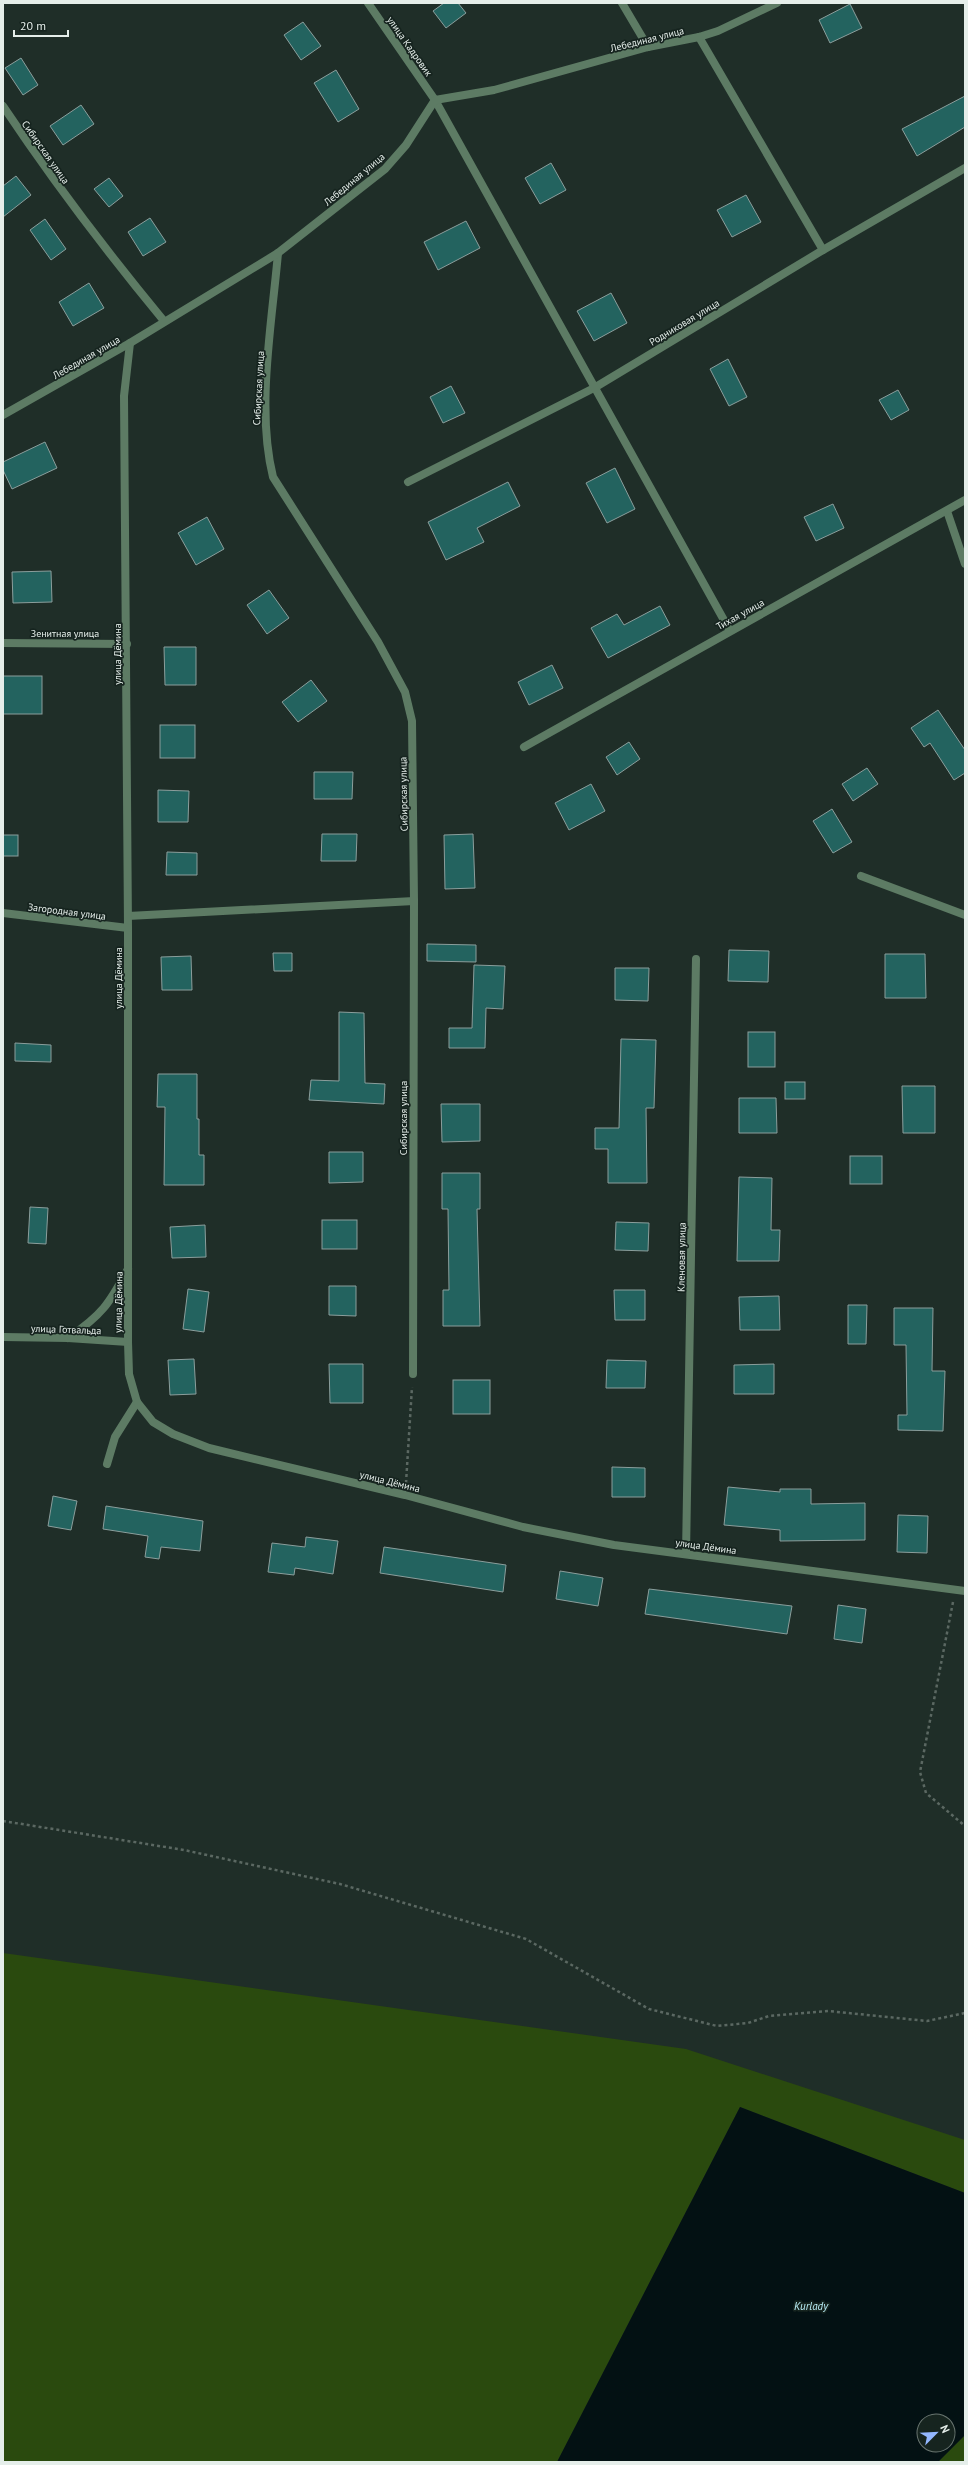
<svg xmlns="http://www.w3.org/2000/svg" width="968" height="2465" font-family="'PT Sans',sans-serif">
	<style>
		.green { fill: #2a4a0e }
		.water { fill: #031113; fill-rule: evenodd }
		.building { fill: #23635f; stroke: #8b9e9c }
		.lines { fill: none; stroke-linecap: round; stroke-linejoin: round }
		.path { stroke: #5b6862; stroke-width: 2.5; stroke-dasharray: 3 3; stroke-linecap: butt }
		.lane { stroke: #5d7b64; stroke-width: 8 }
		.street { stroke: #5d7b64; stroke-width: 8 }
		.labels { text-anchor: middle; stroke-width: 3.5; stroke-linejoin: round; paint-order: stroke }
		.street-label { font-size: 10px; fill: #e5eeea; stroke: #16241f }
		.water-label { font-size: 11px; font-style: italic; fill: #b9eef6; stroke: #16241f }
	</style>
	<rect width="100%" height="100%" fill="#1f2e28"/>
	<g class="green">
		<path d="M3,1953l683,96 279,91v53l-225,-86 -183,355h-554z"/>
		<path d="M965,2435v27h-27z"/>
	</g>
	<path class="water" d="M740,2107l225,86v242l-27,27h-381zM924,2421h24v24h-24z"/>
	<g class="building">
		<path d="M444,3h14l8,10 -20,15 -13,-17z"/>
		<path d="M850,4l12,24 -32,15 -11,-23z"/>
		<path d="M303,22l18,24 -20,14 -17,-25z"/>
		<path d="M21,58l17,27 -15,10 -18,-27z"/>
		<path d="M336,70l23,39 -21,13 -24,-39z"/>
		<path d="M965,96v31l-48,29 -15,-27z"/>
		<path d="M81,105l13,19 -31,21 -13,-19z"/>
		<path d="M551,163l15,27 -26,14 -15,-26z"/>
		<path d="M16,176l15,19 -28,22v-31z"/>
		<path d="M109,178l14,18 -14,11 -15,-18z"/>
		<path d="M746,195l15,27 -29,15 -15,-27z"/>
		<path d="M150,218l16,24 -23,14 -15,-24z"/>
		<path d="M45,219l21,30 -15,11 -21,-30z"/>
		<path d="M466,221l14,27 -42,22 -14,-28z"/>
		<path d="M89,283l15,25 -31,18 -14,-24z"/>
		<path d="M611,293l16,30 -33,18 -17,-30z"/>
		<path d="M728,359l19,38 -18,9 -19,-37z"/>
		<path d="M451,386l14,27 -22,10 -13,-26z"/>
		<path d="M898,390l11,20 -18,10 -12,-20z"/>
		<path d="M45,442l12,26 -45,21 -9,-19v-8z"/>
		<path d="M615,468l20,41 -28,14 -21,-40z"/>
		<path d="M508,482l12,24 -43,22 7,14 -38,18 -18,-38z"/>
		<path d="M833,504l11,24 -28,13 -12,-24z"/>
		<path d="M207,517l17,32 -28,16 -18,-32z"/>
		<path d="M51,571l1,31 -39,1 -1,-31z"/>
		<path d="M269,590l20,28 -22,16 -20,-29z"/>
		<path d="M660,606l10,19 -62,33 -17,-30 26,-14 7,11z"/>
		<path d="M164,647h32v38h-31z"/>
		<path d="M552,665l11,23 -34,17 -11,-23z"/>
		<rect x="3" y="676" width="39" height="38"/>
		<path d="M311,680l16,21 -29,21 -16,-20z"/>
		<path d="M938,710l27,40v23l-11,7 -24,-37 -6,4 -13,-19z"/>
		<rect x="160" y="725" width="35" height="33"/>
		<path d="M629,742l11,17 -23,16 -11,-18z"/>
		<path d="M867,768l11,16 -25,17 -11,-17z"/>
		<path d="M314,772h39l-1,27h-38z"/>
		<path d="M591,784l14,27 -36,19 -14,-27z"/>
		<path d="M158,790l31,1 -1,31h-30z"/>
		<path d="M832,809l20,33 -19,11 -20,-32z"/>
		<path d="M322,834h35l-1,27h-35z"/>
		<path d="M473,834l2,54 -30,1 -1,-54z"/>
		<rect x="3" y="835" width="15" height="21"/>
		<path d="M167,852l30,1v22h-31z"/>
		<path d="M427,944l49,1v17l-49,-1z"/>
		<path d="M729,950l40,1 -1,31 -40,-1z"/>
		<path d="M273,953h19v18h-18z"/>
		<path d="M885,954h40l1,44h-41z"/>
		<path d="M191,956l1,34h-30l-1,-33z"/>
		<path d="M474,965l31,1 -2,43 -17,-1 -1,40h-36v-20h23z"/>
		<path d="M615,968h34l-1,33 -33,-1z"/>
		<path d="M339,1012l25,1 1,70 20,1 -1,20 -75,-4 2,-20 28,1z"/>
		<rect x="748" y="1032" width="27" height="35"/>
		<path d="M621,1039l35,1 -2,68h-8l1,75h-39v-34h-13v-21h24z"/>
		<path d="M15,1043l36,2v17l-36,-1z"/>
		<path d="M158,1074h39v45h2v36h5v30h-40l1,-78h-8z"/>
		<rect x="785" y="1082" width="20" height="17"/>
		<path d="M902,1086h33v47h-32z"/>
		<path d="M739,1098h37l1,35h-38z"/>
		<path d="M441,1104h39v37l-38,1z"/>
		<path d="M329,1152h34v30l-34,1z"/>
		<rect x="850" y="1156" width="32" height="28"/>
		<path d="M442,1173h38v36h-3l3,117h-37v-36h6l-1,-81h-6z"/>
		<path d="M739,1177l33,1 -1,52h9l-1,31h-42z"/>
		<path d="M30,1207l18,1 -2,36 -18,-1z"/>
		<rect x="322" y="1220" width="35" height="29"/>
		<path d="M616,1222l33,1 -1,28 -33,-1z"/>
		<path d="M205,1225l1,32 -34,1 -2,-31z"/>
		<path d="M329,1286h27v30l-27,-1z"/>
		<path d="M188,1289l21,3 -5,40 -21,-3z"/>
		<path d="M614,1290h31v30h-30z"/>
		<path d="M779,1296l1,34h-40l-1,-33z"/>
		<path d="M848,1305h19l-1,39h-18z"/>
		<path d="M894,1308h39l-1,63h13l-2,60 -45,-1v-15h9l-1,-70h-12z"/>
		<path d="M194,1359l2,35 -26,1 -2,-35z"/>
		<path d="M607,1360l39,1 -1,27h-39z"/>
		<path d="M329,1364h34v39h-33z"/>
		<path d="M774,1364v30h-40v-29z"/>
		<rect x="453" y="1380" width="37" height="34"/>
		<path d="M612,1467l33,1v29h-33z"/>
		<path d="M728,1487l52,5v-3h31v15l54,-1v37l-85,1v-11l-56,-5z"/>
		<path d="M53,1496l24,5 -6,29 -23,-4z"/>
		<path d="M106,1506l97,15 -3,30 -39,-4 -2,12 -14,-2 3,-21 -45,-7z"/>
		<path d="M898,1515l30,1 -1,37 -30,-1z"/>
		<path d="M306,1537l32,4 -5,33 -38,-6 -1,7 -26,-3 4,-29 33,4z"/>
		<path d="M384,1547l122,18 -3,27 -123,-19z"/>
		<path d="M560,1571l43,7 -5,28 -42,-7z"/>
		<path d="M649,1589l143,17 -5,28 -142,-20z"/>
		<path d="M838,1605l28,4 -4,34 -28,-4z"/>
	</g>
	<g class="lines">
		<g class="path">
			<path d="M406,1483l6,-96"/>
			<path d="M953,1602l-33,170 6,21 39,33"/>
			<path d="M3,1821l181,29 156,34 186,55 123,70 68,17 31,-3 21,-7 59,-5 99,10 38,-8"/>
		</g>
		<g class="lane">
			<path d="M699,37l124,213"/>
			<path d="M408,482l186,-94 229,-138 142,-82"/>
			<path d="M947,511l18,53"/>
			<path d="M524,747l441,-247"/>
			<path d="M861,876l104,39"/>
			<path d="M128,916l286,-15"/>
			<path d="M107,1464l8,-27 22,-35"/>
		</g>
		<g class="street">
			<path d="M368,3l67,97 295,531"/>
			<path d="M622,3l26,44"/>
			<path d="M3,106c50,75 104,146 161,215"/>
			<path d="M278,253c-6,70 -22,156 -5,224l105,165 27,50 7,29 2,180 -1,473"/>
			<path d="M130,343l-6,53 4,532v414l1,32 8,28 16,20 20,12 36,14 196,47 118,32 91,18 351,46"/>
			<path d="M3,415l127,-72 148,-90 107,-84 21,-24 29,-45 59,-10 154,-43 51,-10 19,-6 59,-28"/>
			<path d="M3,643l124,1"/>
			<path d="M3,913l125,15"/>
			<path d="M3,1337l65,1 60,4"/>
			<path d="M68,1338c34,-23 41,-34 60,-69"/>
			<path d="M686,1554l10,-595"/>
		</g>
	</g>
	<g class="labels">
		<g class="street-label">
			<text transform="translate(647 39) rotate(-14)" y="4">Лебединая улица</text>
			<text transform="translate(410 46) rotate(55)" y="4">улица Кадровик</text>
			<text transform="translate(46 152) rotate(55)" y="4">Сибирская улица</text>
			<text transform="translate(354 179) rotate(-40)" y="4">Лебединая улица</text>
			<text transform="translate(684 322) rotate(-31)" y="4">Родниковая улица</text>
			<text transform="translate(86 357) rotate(-30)" y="4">Лебединая улица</text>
			<text transform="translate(258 388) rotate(-87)" y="4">Сибирская улица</text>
			<text transform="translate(740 614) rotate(-29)" y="4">Тихая улица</text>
			<text x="65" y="637">Зенитная улица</text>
			<text transform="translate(117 654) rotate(-90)" y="4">улица Дёмина</text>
			<text transform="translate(403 794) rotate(-91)" y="4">Сибирская улица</text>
			<text transform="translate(67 911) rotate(7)" y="4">Загородная улица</text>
			<text transform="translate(118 978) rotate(-90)" y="4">улица Дёмина</text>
			<text transform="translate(403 1118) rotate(-90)" y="4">Сибирская улица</text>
			<text transform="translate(681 1257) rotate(-89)" y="4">Кленовая улица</text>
			<text transform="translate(118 1302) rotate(-89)" y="4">улица Дёмина</text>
			<text transform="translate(66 1329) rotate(2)" y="4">улица Готвальда</text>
			<text transform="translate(390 1481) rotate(14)" y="4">улица Дёмина</text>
			<text transform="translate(706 1546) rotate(8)" y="4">улица Дёмина</text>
		</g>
		<g class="water-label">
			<text x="811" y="2310">Kurlady</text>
		</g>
	</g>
	<rect width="968" height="2465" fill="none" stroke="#e5eeea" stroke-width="8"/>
	<g transform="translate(936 2433) rotate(66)"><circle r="19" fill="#16241f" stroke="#697570"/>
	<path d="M0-3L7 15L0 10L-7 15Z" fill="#93b7fd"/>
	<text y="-6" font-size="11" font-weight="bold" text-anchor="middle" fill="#e5eeea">N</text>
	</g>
	<path d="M14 30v6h54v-6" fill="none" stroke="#e5eeea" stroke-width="2"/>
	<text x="20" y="30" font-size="12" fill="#e5eeea" stroke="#16241f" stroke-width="3" paint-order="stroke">20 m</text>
</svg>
